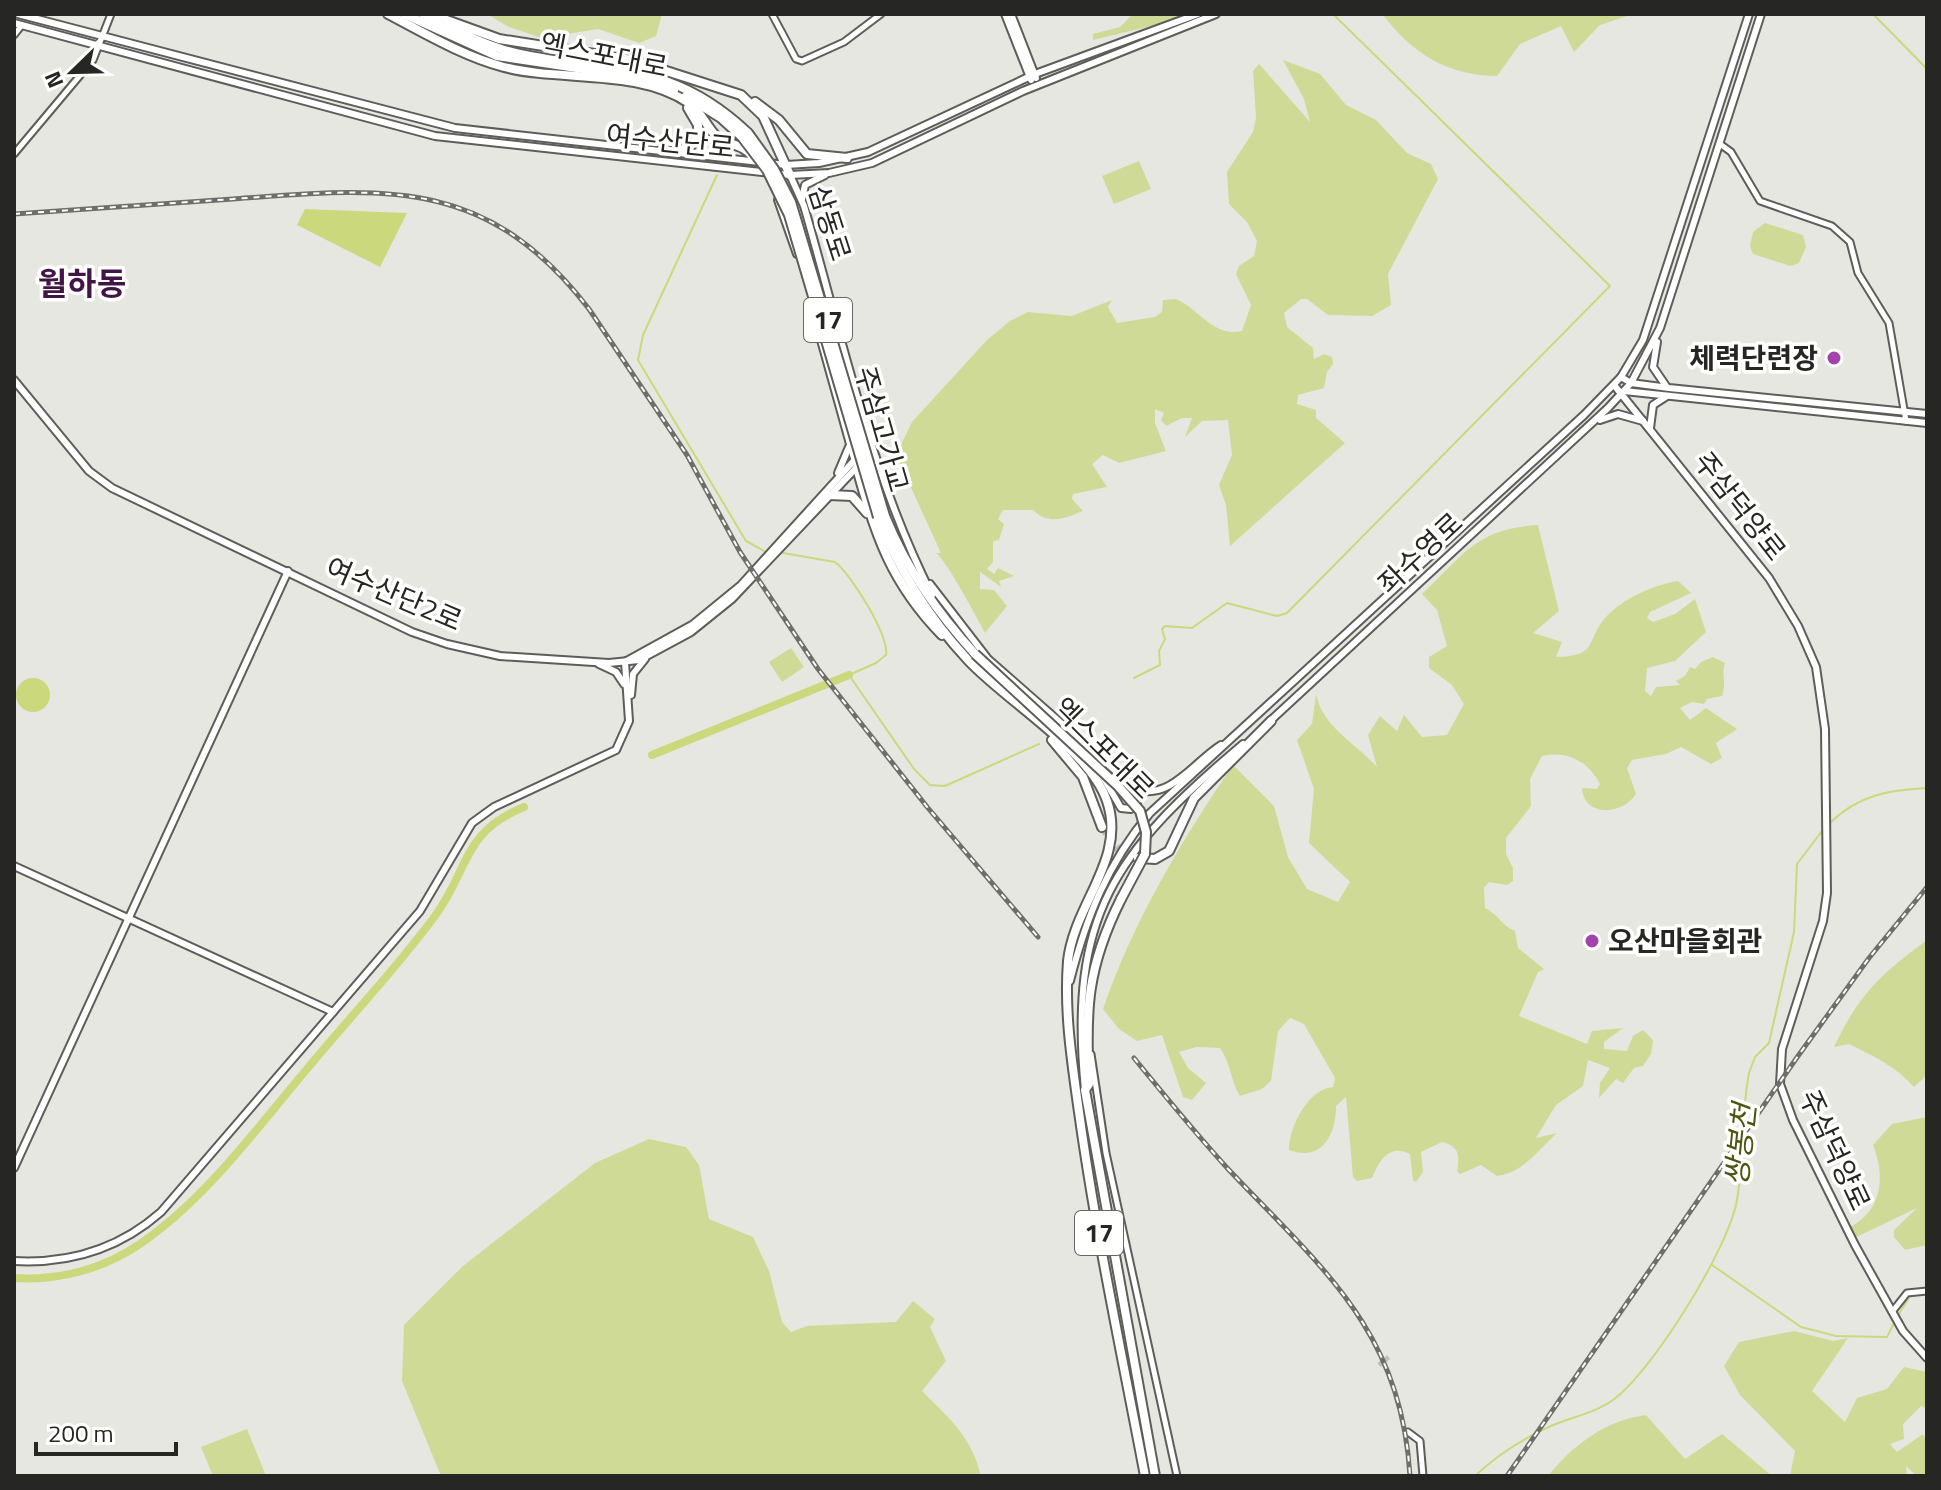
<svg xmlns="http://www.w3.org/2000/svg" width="1941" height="1490" font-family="'Titillium Web','Noto Sans KR',sans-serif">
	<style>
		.green { fill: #d0da97 }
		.water { fill: #cbd87c }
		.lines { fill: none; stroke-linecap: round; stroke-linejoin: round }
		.stream { stroke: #cbd87c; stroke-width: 2 }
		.river { stroke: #cbd87c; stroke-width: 8 }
		.minor-tunnel { stroke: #c0c0bb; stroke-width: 5; stroke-dasharray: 5 2.5; stroke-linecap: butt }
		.trunk-tunnel { stroke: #c0c0bb; stroke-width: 8; stroke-dasharray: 8 4; stroke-linecap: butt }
		.minor-casing { stroke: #5d5e59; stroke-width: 9 }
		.tertiary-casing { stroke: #5d5e59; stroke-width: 10 }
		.trunk-casing { stroke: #5d5e59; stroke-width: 12 }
		.minor { stroke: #fff; stroke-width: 5 }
		.tertiary { stroke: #fff; stroke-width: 6 }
		.trunk { stroke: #fff; stroke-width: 8 }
		.rail-casing { stroke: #6e6f6b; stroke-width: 5 }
		.rail { stroke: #fffffe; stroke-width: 2; stroke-dasharray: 6; stroke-linecap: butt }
		.trunk-bridge-casing { stroke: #5d5e59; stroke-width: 12; stroke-linecap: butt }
		.trunk-bridge { stroke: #fff; stroke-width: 8 }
		.poi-dot { fill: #a342aa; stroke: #fffffe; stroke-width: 3 }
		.labels { text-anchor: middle; stroke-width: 7; stroke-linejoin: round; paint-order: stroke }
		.shield { fill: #fffffe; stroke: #676765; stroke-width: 2 }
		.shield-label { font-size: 26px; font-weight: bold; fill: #262624 }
		.street-label { font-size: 28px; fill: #262624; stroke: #fffffe }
		.poi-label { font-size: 28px; font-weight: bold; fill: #262624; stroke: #fffffe; text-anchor: end }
		.water-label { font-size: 30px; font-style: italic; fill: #4e5510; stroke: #fffffe }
		.quarter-label { font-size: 32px; font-weight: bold; fill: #431546; stroke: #fffffe }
	</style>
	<rect width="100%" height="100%" fill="#e6e7e1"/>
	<g class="green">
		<path d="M487,14h175l-6,22 -17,7 -41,-14 -56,9 -33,-11z"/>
		<path d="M1133,14h49l-27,11 -62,15v-6l27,-7z"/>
		<path d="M1382,14h251l-33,11 -26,27 -13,-26 -41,18 -23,32c-49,0 -85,-23 -115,-62z"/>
		<path d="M1283,60l37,14 26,31 30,15 31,33 24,11 7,15 -50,95 3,31 -19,11 -44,-1 -21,-16h-6l-17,14 3,14 26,21 1,11 10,-5 8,3 1,7 -6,8 -3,16 -26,7 -1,9 19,6v8l29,25 -115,103 -4,-41 -7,-20 13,-30 -4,-35 -26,1 -17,16 7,-19h-10l-16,8 -5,-6 3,-7 -9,-4v14l11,28 -47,12 -16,-8 -11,9 15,23 -34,7 -1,5 11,12c-18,7 -34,15 -50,-1h-30l-5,9 6,5 -5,16 -6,1v21l-6,7 7,5 4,-6 16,8 -15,5 2,6 -21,-15v17l14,1 13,16 -22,27c-9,-17 -37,-70 -49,-80h5l-45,-98 16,-33 75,-82 23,-19 18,-9 44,4 40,-16 -4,7 9,16 38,-6 7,-5 1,-12 13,-1c22,9 38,39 66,32l9,-26 -15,-31 3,-8 15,-10 3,-15 -10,-19 -18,-18 -2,-32 26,-40 3,-14 -3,-47 6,-7 51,58 -6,-23z"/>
		<path d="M1139,161l12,28 -37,15 -12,-28z"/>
		<path d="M1765,223l38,12 3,12 -7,16 -9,3 -37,-12 -3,-8 3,-14z"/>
		<path d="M1538,525l21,86 -26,22 29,9 -6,15c43,-1 29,-15 49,-39 17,-19 48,-33 73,-37l13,12 -41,19 -3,6 6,4 22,-8 20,-15 11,33 -31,29 -28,7 -2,23 6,5 5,-9 24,-2 -4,-4 9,-5 5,-9 5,2 6,-7 12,-5 12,6c-4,11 2,21 -3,33l-15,3 -3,5 -12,-2 -12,6 10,12 16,-12 31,21 -21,14 6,15 -11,6 -30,-17 -15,7 -34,6 -5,8 9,26c-13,21 -52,24 -54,-6l15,1 3,-5c-12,-23 -33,-34 -58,-28l-12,23 1,27 -25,32v16l7,14v13l-6,4 -18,-3 -5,6 1,20c13,6 17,18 30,23l3,17 26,21 -6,3 -19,44 68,28 5,-13 31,-3 -19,14v7l23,2 6,-15 10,-6 10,10 -2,14 -8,12 -9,2 -11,15 -7,-4 -17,19 1,-15 10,-15 -22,-8 -5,26 -27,19 -20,33 21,-5c-18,16 -34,40 -60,43l-16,-11 -21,9 -3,-3c3,-16 2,-25 -15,-29l-21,10 2,20 -7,10 -3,-2 -3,-26c-21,-11 -31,7 -38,24l-15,3 -4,-4 -7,-80 -10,9c0,29 -14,56 -47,44 0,-23 19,-61 44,-63l2,-9 -31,-54 -14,-6 -12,13 -7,50 -9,8 -22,7c-10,-16 -9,-33 -20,-48l-23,-1 -18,5 9,16 18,15 -14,17 -9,-3 -21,-62 -25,6 -18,-12 -16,-20c30,-87 78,-168 130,-244l41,41 14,51 19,32 31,13 12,-20 -41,-39 5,-54 -17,-49 15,-16 4,-30c7,34 40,49 61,73l-9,-32 12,-19 17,15 7,-16 18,22 25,-2 17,-31 -12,-19 -23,-17v-11l18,-11 -10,-36 -15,-16c43,-40 54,-65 116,-69z"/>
		<path d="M791,648l13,19 -22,15 -13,-20z"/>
		<path d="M1927,940v135l-13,12c-17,-20 -41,-31 -65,-43l-15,3c25,-53 47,-73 93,-107z"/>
		<path d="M1927,1117v128l-22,5 -11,-13v-7l23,-22 -65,31 -5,-10c35,-17 39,-51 26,-84l19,-21z"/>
		<path d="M649,1139l37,8 13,18 10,54 44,18 16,34 13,51 9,10 16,-6 89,-4 17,-21 22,18 -5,8 16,34 -24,30c27,27 50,46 59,85h-540l-39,-95 2,-56 59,-59 132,-103z"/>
		<path d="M1794,1331l39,10 15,-3 -36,53 33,31 12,-24 30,-9 17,-22 23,5v36l-6,-2 -18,18 1,15 -14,5 7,8 26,-18 4,7v35h-10l-11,-10 1,10h-117l5,-25 -55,-56 -16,-29 15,-24z"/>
		<path d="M1646,1415l39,44 37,-25 50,42h-224c25,-31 58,-56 98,-61z"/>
		<path d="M247,1429l19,47h-53l-12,-29z"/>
	</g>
	<g class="water">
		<path d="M305,209l102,4 -27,54 -83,-42z"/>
		<circle cx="33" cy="695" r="17"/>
	</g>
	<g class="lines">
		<g class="stream">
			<path d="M1873,14l54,55"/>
			<path d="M717,175l-74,160 -5,25 108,181 20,11"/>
			<path d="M783,553l52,9c16,12 54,73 51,93l-10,8 -27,12 65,94 16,16 15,1 94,-42"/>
			<path d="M1134,678l26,-13 -1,-14 6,-12 -3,-10 3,-3 27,2 35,-25 50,13 10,-3 323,-327 -277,-272"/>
			<path d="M1830,823c28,-28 59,-33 97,-35"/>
			<path d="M1712,1265l89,62 35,9 51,1 7,-14"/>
			<path d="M1897,1317l13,-21"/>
			<path d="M1475,1476c21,-20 49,-38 76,-50 20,-9 44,-13 62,-26 39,-28 116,-152 124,-200 7,-42 4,-86 12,-127l6,-16 14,-14 25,-111 3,-68 28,-37"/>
		</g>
		<g class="river">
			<path d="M652,755l197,-80"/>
			<path d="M14,1278c45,3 89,-9 126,-34 66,-45 116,-115 167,-175 42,-51 89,-100 128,-153 35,-48 27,-84 89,-109"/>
		</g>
		<path class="minor-tunnel" d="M1379,1365l11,-9"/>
		<path class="trunk-tunnel" d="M1102,827l16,22 20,9"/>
		<g class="minor-casing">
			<g id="minor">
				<path d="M772,14l24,45 6,2 42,-19 37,-28"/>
				<path d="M14,35l8,-10"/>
				<path d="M1720,144l11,8 29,49 72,25 18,16 8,31 31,50 17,98"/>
				<path d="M14,154l79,-94 18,-46"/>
				<path d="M1091,1054l15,99 71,323"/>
				<path d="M1892,1312l15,-19 20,-2"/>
				<path d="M1408,1432l12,9 3,35"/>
			</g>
		</g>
		<g class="tertiary-casing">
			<g id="tertiary">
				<path d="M18,14l437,114 331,37 33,-2 49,-11 167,-78 163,-60"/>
				<path d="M1005,14l26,66"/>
				<path d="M1011,14l25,64"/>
				<path d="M14,23l421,113 355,39 39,-2 43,-10 151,-72 193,-77"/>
				<path d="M790,175l14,31c38,131 66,267 128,389"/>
				<path d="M802,199l3,-14 20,-10"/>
				<path d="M778,200l19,54"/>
				<path d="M814,315l41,147"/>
				<path d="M1657,342l-4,25 13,19"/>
				<path d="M1621,377l10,6 38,5 258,26"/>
				<path d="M14,380l75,91 23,17 300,144 35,12 53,12 109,7 30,-3 52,-28 41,-33 125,-132"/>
				<path d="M1614,385l155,193 29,48 18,41 9,62 2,164 -4,28 -41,128 -2,35 13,36 62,125 48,86 24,27"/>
				<path d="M1624,391l303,32"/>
				<path d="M1600,420l18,-6 25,7"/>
				<path d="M1650,428l3,-23 14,-9"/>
				<path d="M838,473l11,-26"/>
				<path d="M930,584l58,75 148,130c34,12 59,-28 85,-44"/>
				<path d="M625,662l67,-37 49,-40 119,-131"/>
				<path d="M599,664l17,8 8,12"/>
				<path d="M631,695l2,-21 12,-15"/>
				<path d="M1270,721l338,-313 23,-25 29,-55 101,-314"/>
				<path d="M1091,770l12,7 18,31 10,1 6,-5 -1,-15"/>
				<path d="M14,866l319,146"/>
				<path d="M1070,981c16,-63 37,-117 80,-168l434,-398 37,-38 22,-37 106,-326"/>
				<path d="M1085,1090c-17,-175 29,-237 158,-346"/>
				<path d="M14,1168l274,-597"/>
				<path d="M14,1261c55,3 105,-12 147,-49l259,-301 52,-88 22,-16 122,-57 13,-29 -4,-59"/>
			</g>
		</g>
		<g class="trunk-casing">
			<g id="trunk">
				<path d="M388,14c38,20 75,42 116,53 58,15 133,1 185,36 12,8 17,23 27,33 12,10 26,7 36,20"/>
				<path d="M404,14l93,42 126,19 51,15"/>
				<path d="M423,14c30,15 64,33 97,40 94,20 152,7 228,79"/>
				<path d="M430,14l69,25 133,21 109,35 22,21 27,59"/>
				<path d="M686,96l35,22 21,19"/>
				<path d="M755,102l24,18 28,34 40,4"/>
				<path d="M671,152l18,-4 9,-11v-12l-10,-17"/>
				<path d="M857,468c18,67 35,116 85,167"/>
				<path d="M829,495l23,1 15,17"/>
				<path d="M885,516c22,54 52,96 90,138"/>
				<path d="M878,517c21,53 51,101 90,143 38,41 122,90 139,141 20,58 -33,103 -39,160 -4,51 4,101 11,151 17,122 43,243 66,364"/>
				<path d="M1052,740l31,37 19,50"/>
				<path d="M1138,858l17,1 14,-8 25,-53 77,-77"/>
				<path d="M1121,899c-34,68 -36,110 -32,185l-4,6 70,386"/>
			</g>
		</g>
		<use href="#minor" class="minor"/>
		<use href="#tertiary" class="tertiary"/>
		<use href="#trunk" class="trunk"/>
		<g class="rail-casing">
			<g id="rail">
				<path d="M14,214c73,-5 146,-10 219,-15 150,-11 253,-24 356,110l98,146 53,97 78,117 110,139 110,129"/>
				<path d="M1134,1058c31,38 62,76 95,112 93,98 172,160 181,306"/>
				<path d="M1507,1476l291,-420 71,-98 58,-71"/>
			</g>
		</g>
		<use href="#rail" class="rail"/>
		<g class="trunk-bridge-casing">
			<g id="trunk-bridge">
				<path d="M748,133l26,36 17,33 94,314"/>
				<path d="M742,137l25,33 22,45 89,302"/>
				<path d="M975,654l143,132 22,25 6,21 -1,22 -24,45"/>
			</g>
		</g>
		<use href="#trunk-bridge" class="trunk-bridge"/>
	</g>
	<g class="poi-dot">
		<circle cx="1834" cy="358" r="8"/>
		<circle cx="1592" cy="941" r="8"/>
	</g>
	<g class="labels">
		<g class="shield">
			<rect x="804" y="298" width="48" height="44" rx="6"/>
			<rect x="1075" y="1211" width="48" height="44" rx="6"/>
		</g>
		<g class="shield-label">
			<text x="828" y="329">17</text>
			<text x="1099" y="1242">17</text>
		</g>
		<g class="street-label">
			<text transform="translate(604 55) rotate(11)" y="10">엑스포대로</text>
			<text transform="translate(670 141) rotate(6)" y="10">여수산단로</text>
			<text transform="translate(830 223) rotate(72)" y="10">삼동로</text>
			<text transform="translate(882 429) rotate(74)" y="10">주삼고가교</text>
			<text transform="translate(1740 506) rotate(52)" y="10">주삼덕양로</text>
			<text transform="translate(1420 553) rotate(-43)" y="10">좌수영로</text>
			<text transform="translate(394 594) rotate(23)" y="10">여수산단2로</text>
			<text transform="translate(1104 748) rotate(45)" y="10">엑스포대로</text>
			<text transform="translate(1835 1150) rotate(65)" y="10">주삼덕양로</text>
		</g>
		<g class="poi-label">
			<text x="1818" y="368">체력단련장</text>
			<text x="1608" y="951" text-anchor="start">오산마을회관</text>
		</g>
		<g class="water-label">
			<text transform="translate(1741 1145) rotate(-84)" y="10">쌍봉천</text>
		</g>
		<g class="quarter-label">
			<text x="82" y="295">월하동</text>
		</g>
	</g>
	<rect width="1941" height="1490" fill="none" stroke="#262624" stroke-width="32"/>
	<g transform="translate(72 72) rotate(247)" stroke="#fffffe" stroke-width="6" paint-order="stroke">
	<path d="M0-6L14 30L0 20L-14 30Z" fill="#262624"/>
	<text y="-12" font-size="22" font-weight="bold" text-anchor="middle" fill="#262624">N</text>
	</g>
	<path d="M36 1442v12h140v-12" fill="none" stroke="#262624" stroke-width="4"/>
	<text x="48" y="1442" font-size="24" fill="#262624" stroke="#fffffe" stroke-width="6" paint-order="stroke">200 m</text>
</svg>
